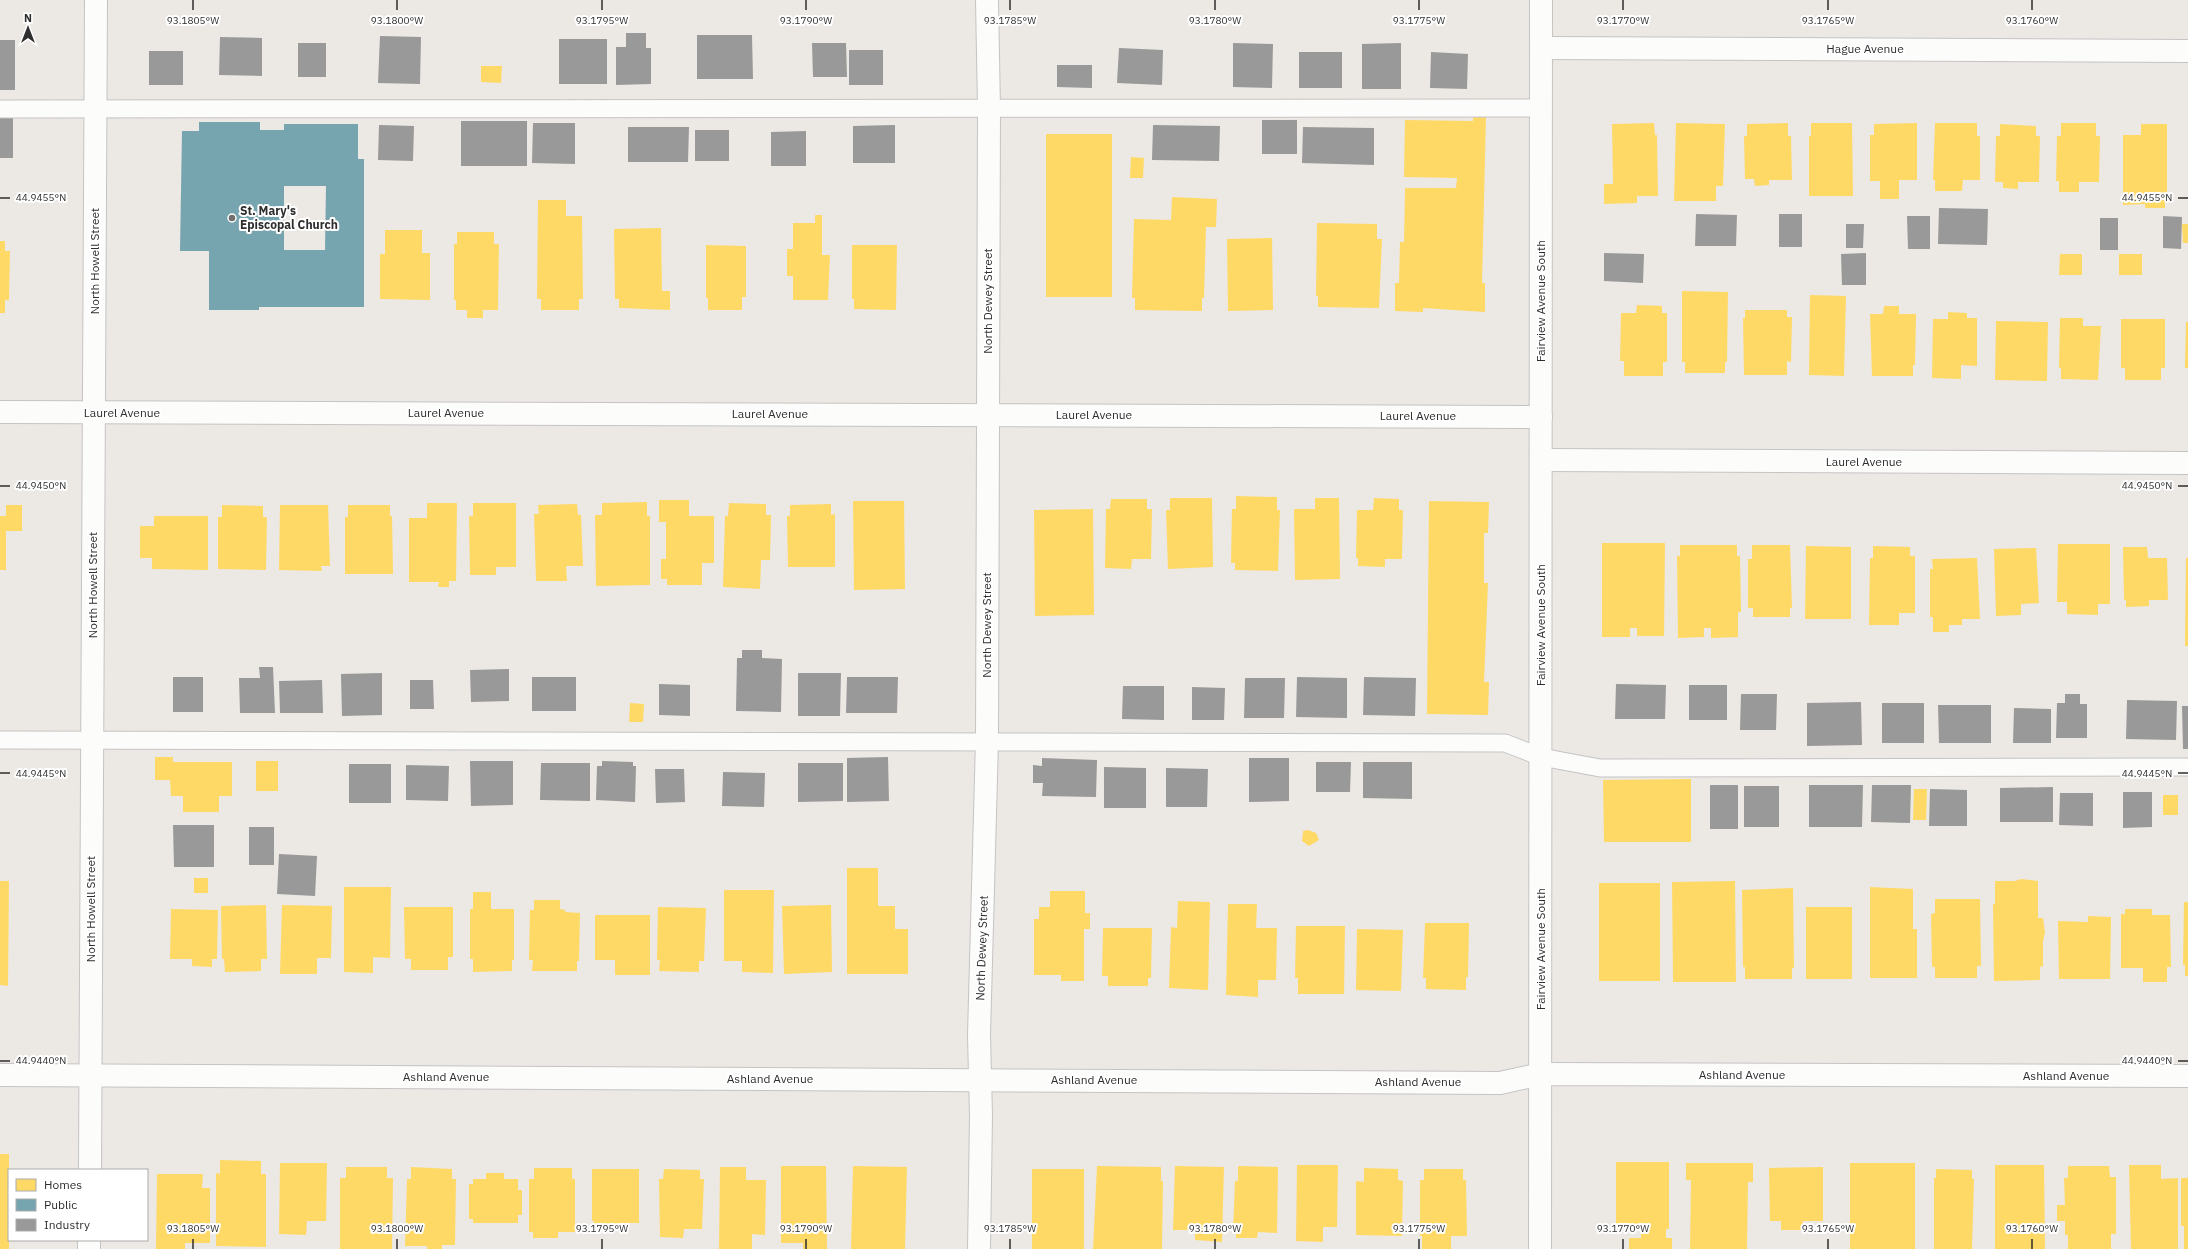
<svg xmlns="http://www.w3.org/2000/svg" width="2188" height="1249" font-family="'IBM Plex Sans',sans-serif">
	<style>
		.homes { fill: #ffd966 }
		.public { fill: #76a5af; fill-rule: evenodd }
		.industry { fill: #999 }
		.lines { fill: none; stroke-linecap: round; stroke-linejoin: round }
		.lane-casing { stroke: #c5c4c5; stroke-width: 19 }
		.street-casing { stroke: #c5c4c5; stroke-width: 24 }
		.secondary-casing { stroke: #c5c4c5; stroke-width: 24 }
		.lane { stroke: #fcfcfb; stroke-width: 17 }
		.street { stroke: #fcfcfb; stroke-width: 22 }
		.secondary { stroke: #fcfcfb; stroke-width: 22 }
		.ticks { fill: none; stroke: #2e2e2e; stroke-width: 1.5 }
		.poi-dot { fill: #706f6e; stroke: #fff; stroke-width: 1.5 }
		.labels { text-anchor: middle; stroke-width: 4; stroke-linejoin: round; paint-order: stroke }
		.street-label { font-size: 12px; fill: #2e2e2e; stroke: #fff }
		.poi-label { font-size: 12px; font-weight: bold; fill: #2e2e2e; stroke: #fff; text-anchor: start }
		.ticks-label { font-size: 10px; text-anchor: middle; fill: #2e2e2e; stroke: #fff; stroke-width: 4; stroke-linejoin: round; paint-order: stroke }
	</style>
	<rect width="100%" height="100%" fill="#ece8e4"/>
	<g class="homes">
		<path d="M481,66h21l-1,17 -20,-1z"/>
		<path d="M1473,117h13l-4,166h3v29l-62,-4v4l-28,-1v-28h4l1,-41h4l1,-54h51l1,-10 -53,-1 1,-57 68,1z"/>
		<path d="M1654,123l1,12h2l1,61h-21v7l-33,1v-20h9l-1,-60z"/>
		<path d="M1676,123l49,1 -2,62h-7v15h-42z"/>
		<path d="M1788,123v13h3l1,44h-23v5l-14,1 -1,-7h-9l-1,-43h3v-12z"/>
		<path d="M1811,123h41l1,73h-44v-60h2z"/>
		<path d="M1917,123v57h-18v19h-19v-18h-10v-46h4v-11z"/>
		<path d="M1935,123h42v13h3v44h-17l-1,11h-27v-11h-2z"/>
		<path d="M2061,123h35v13h4l-1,46h-20v10h-20v-11h-3l1,-45h4z"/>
		<path d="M2000,124l36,2v10h4l-1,46h-21v7l-15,-1v-6h-8l1,-46h4z"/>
		<path d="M2141,124h26v76h-2v8h-20v-4l-22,1v-70h18z"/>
		<rect x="1046" y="134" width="66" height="163"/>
		<path d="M1131,157l13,1 -1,20h-13z"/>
		<path d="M1172,197l45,2 -1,28h-10l-2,71h-2v13l-67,-1v-12h-3l2,-79 37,1z"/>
		<path d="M538,200h28v16h16l1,83h-4v11h-38v-11h-4z"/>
		<path d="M815,215h7v40h8l-2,45h-35v-24h-6v-27h6v-26h22z"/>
		<path d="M1317,223l60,1v15h5l-3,69 -61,-1v-11h-2z"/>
		<path d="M2182,224h6v19h-5z"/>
		<path d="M661,228l1,63h8v19l-51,-2v-9h-4l-1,-70z"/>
		<path d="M385,230h37v23h8v47l-50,-1v-45h5z"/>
		<path d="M457,232h37v12h5l-1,66h-15v8h-16v-8h-11v-10h-2v-56h3z"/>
		<path d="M1272,238l1,72 -45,1 -1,-72z"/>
		<path d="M0,241h5v10h5l-1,49h-4v13h-5z"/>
		<path d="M706,245l40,1v51h-4v13h-34v-12h-2z"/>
		<path d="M852,245h45l-1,65 -42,-1v-10h-2z"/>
		<path d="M2060,254h22v21h-23z"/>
		<rect x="2119" y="254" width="23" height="21"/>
		<path d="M1682,291l46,1 -1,70h-2v11h-40v-11h-3z"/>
		<path d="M1810,295l36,1 -2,80 -35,-1z"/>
		<path d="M1637,305l25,1v7h5v49h-4v14h-39v-15h-4l1,-48h15z"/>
		<path d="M1884,306h15v8h17l-1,51h-2v11h-41l-2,-62h13z"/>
		<path d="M1745,310h42v7h5l-1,45 -4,-1v14h-43l-1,-57h2z"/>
		<path d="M1948,312l19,1v5h10v48l-16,-1v14l-29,-1 1,-59h15z"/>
		<path d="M2060,318h23v8h18l-3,54 -37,-1v-11h-2z"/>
		<path d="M2121,319h44v49h-4v12h-36v-12h-4z"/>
		<path d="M1996,321l52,1 -1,59 -52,-1z"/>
		<path d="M2186,322h2v46h-3z"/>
		<path d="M1236,496l41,1v13h3l-2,61 -43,-1v-7h-4l1,-54h4z"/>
		<path d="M1170,498h42l1,69 -45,2 -2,-59h4z"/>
		<path d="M1315,498h24l1,81 -45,1 -1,-71h21z"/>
		<path d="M1374,498l25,1v11h4l-1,49h-17v8l-27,-1v-8h-2l1,-48h16z"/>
		<path d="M1111,499h36v10h5l-1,50h-19l-1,10 -26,-1 1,-59h4z"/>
		<path d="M659,500h30v16h25v47h-12v22h-35v-6h-6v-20h5v-37h-7z"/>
		<path d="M853,501h51l1,88 -51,1z"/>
		<path d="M1429,501l60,1 -1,31h-4v50h4l-4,99h5l-1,33 -61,-1z"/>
		<path d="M647,502v14h3v69l-54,1 -1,-71h7v-12z"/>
		<path d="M427,503h30l-1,78h-7v6h-11l1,-5h-30v-64h18z"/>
		<path d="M473,503h43v64h-20v8h-26l-1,-59h4z"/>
		<path d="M729,503l37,1v11h5l-1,45h-9l-1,29 -37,-2 2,-71h3z"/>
		<path d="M577,504l1,11h3l2,51h-17l1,15h-31l-2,-67h5l-1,-9z"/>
		<path d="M831,504v11l4,-1v53h-47l-1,-51h3v-11z"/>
		<path d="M6,505h16v26h-16v39h-6v-54h6z"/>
		<path d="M222,505l41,1v11h4l-1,53 -48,-1v-52h4z"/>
		<path d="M280,505h48l2,61h-9l1,5 -43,-1z"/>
		<path d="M348,505h42v11h2l1,58h-48v-57h3z"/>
		<path d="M1093,509l1,106 -59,1 -1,-106z"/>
		<path d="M154,516h54v54l-56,-1v-11h-12v-32h14z"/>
		<path d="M1602,543h63l-1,93h-27v-8h-7v9h-28z"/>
		<path d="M2058,544h52v60h-12v11l-31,-1v-12h-10z"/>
		<path d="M1680,545h57v11h3l1,56h-3v25l-27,1v-10h-7v9l-26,1 -1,-82h3z"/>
		<path d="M1752,545h38l2,63h-2v9h-37v-9h-5v-49h4z"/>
		<path d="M1806,546l45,1v72h-46z"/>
		<path d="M1873,546l37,1v9h5v57h-16v12h-30l1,-67h3z"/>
		<path d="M2123,547h24l1,11h19l1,42h-19v6l-23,1v-7h-2z"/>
		<path d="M2036,548l3,55 -18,1v11l-25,1 -2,-67z"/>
		<path d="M1977,558l3,61h-18v6h-13v7h-16v-15h-3v-48h3l-1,-10z"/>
		<path d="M2186,558h2v88h-3z"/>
		<path d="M630,703l14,1 -1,18h-14z"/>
		<path d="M155,757h18v5h59v34h-13v16h-36v-16h-12l-1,-16h-15z"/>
		<rect x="256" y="761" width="22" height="30"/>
		<path d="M1691,779v63h-87l-1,-62z"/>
		<path d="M1914,789h13l-1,31h-13z"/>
		<rect x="2163" y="795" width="15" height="20"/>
		<path d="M1308,830l8,3 3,7 -10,6 -7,-5 1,-10z"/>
		<path d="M847,868h31v38h17v23h13v45h-61z"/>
		<rect x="194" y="878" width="14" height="15"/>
		<path d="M2021,879l17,2v37h5l2,14 -2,10v24l-3,1v13l-46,1 -1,-77h2v-23h20z"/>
		<path d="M0,881h9l-1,105 -8,-1z"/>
		<path d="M1735,881l1,101h-63l-1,-100z"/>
		<rect x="1599" y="883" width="61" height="98"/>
		<path d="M344,887h47l-1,71 -17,-1v16l-29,-1z"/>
		<path d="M1870,887l43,2v40h4v49h-47z"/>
		<path d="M1793,888l1,80h-2v11h-47v-12h-2l-1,-77z"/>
		<path d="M724,890h50l-1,83 -31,-1v-11h-18z"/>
		<path d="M1050,891h35v22h5v16h-6v52h-23v-6h-27v-56h5v-12h11z"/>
		<path d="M473,892h18v17h23v51h-2v11l-39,1v-13h-3v-50h3z"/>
		<path d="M1935,899h45l1,67h-4v12h-42v-11h-3l-1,-53 4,-1z"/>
		<path d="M534,900h26v9l5,1v2l15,1 -1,48h-2v10h-45l1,-11h-4l1,-50h4z"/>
		<path d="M1178,901l32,1 -2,88 -39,-2 2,-61 6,1z"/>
		<path d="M2184,902h4v74h-3v-11h-2z"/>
		<path d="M1228,904h29l-1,24h21l-1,52h-18v17l-32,-2z"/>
		<path d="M266,905l1,54h-6v12l-36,1 -1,-13h-2l-1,-53z"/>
		<path d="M282,905l50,1 -1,52h-14v16h-37z"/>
		<path d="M831,905l1,67 -48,2 -2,-68z"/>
		<path d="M404,907h49v50h-5v13h-37v-11h-6z"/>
		<path d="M658,907l48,1 -2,53h-5v11l-40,-1 1,-11h-3z"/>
		<rect x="1806" y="907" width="46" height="72"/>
		<path d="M171,909l47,1 -1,49h-5v8l-20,-1v-7h-22z"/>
		<path d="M2125,909h27v6h18l1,52h-4v15h-24v-14h-22v-54h4z"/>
		<path d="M595,915h55v60h-35v-15h-20z"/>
		<path d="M2088,916l23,1 -1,62h-51l-1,-58 30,1z"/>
		<path d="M1425,923h44l-1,54h-2v13l-40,-1v-11h-3z"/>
		<path d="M1296,926h49l-1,68h-46v-16h-3z"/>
		<path d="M1103,928h49l-1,50h-3v8h-40v-10h-6z"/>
		<path d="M1357,929l46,1 -2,61 -45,-1z"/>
		<rect x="0" y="1154" width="9" height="95"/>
		<path d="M220,1160l41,1v13h5v73l-50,-1v-73l4,1z"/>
		<path d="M1616,1162h53v67h-3v9h6v11h-43v-11h12v-9h-25z"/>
		<path d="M280,1163h47l-1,58h-19l-1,14 -27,-1z"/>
		<path d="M1686,1163h67v19h-5l-1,67h-57l1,-69h-5z"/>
		<rect x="1850" y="1163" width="65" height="86"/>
		<path d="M1297,1165h41l-1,62h-14v15l-27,-1z"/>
		<path d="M1995,1165h49l1,84h-50z"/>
		<path d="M2129,1165h32v14l17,-1v71h-47z"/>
		<path d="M781,1166h45l1,83h-24v-6h-22z"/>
		<path d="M853,1166l54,1 -2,82h-54z"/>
		<path d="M1097,1166l64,1v14h2l-1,68h-69z"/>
		<path d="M1175,1166l49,1 -2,75 -27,-2v-10h-22z"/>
		<path d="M1238,1166l40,1 -1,66 -19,-1 -1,6h-21v-6h-3l2,-51h3z"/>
		<path d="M2068,1166h41l1,11h6v57h-5v15h-43v-14h-3v-14h-8v-16h8l-1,-27h4z"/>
		<path d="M346,1167h41v11h6l-1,71h-52v-71h6z"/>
		<path d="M411,1167l41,2v10h4l-1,66h-13v4h-15v-3h-22l2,-67h4z"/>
		<path d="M720,1167h26v13h20l-1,55 -13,-1v15h-33z"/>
		<path d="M1823,1167v54h-20v9h-22v-9h-11l-1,-53z"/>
		<path d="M534,1168h38v11h3v53h-17v6h-25v-6h-4v-53h5z"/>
		<path d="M1364,1168l34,1v11l5,1 -1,55 -46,-1v-54l8,1z"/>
		<path d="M592,1169h47v54h-20v4h-25v-6h-2z"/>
		<path d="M664,1169l36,1v9h4l-2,50h-18l-1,9 -23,-1 -1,-58h4z"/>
		<rect x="1032" y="1169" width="52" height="80"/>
		<path d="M1424,1169h39v11h3l1,56h-16v13h-29v-13h-2v-56h4z"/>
		<path d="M1936,1169l36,1v9h2l-2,70h-38v-71h2z"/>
		<path d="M486,1173h18v6h14v11h4v25h-4v8h-45v-4h-4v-35h4v-5h13z"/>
		<path d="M157,1174h46l-1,14h8v55h-25v6h-29z"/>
		<path d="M2181,1178h7v71h-4v-23h-3z"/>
	</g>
	<path class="public" d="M199,122h61v8h24v-6h74v35h6v148h-105v3h-50v-59h-29l2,-120h17zM284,186h42l-1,64h-41z"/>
	<g class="industry">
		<path d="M626,33h20v15h5v36l-35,1v-38h10z"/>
		<path d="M697,35h55l1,44h-56z"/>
		<path d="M380,36l41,1 -1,47 -42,-1z"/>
		<path d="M220,37l42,1v38l-43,-1z"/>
		<rect x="559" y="39" width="48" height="45"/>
		<rect x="0" y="40" width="15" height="50"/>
		<rect x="298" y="43" width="28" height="34"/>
		<path d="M812,43h34l1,34h-34z"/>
		<path d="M1233,43l40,1 -1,44 -39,-1z"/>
		<path d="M1401,43v46h-39v-45z"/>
		<path d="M1119,48l44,2 -1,35 -45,-2z"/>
		<rect x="849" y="50" width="34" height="35"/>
		<rect x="149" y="51" width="34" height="34"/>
		<rect x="1299" y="52" width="43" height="36"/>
		<path d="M1431,52l37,2 -1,35 -37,-1z"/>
		<path d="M1057,65h35v23l-35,-1z"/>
		<rect x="0" y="117" width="13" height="41"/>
		<rect x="1262" y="120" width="35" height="34"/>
		<rect x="461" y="121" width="66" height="45"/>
		<path d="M533,123h42v41l-43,-1z"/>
		<path d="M379,125l35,1 -1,35 -35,-1z"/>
		<path d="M895,125v38h-42v-37z"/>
		<path d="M1153,125l67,1 -1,35 -67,-1z"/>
		<path d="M628,127h61l-1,35h-60z"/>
		<path d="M1303,127l71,1v37l-72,-2z"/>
		<rect x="695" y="130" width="34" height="31"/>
		<path d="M806,131v35h-35v-34z"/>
		<path d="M1939,208l49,1 -1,36 -49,-1z"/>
		<path d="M1696,214l41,1 -1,31h-41z"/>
		<rect x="1779" y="214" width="23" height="33"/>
		<path d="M1907,216h23v33h-22z"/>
		<path d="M2163,216l19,1 -1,32 -18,-1z"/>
		<rect x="2100" y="218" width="18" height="32"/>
		<path d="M1846,224h18l-1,24h-17z"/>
		<path d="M1604,253l40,1 -1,29 -39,-2z"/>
		<path d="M1866,253v32h-24l-1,-31z"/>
		<path d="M742,650h20v8l20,1 -1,53 -45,-1 1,-53h5z"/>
		<path d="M259,667h14l2,46h-35l-1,-35h21z"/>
		<path d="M509,669v32l-38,1 -1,-32z"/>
		<path d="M382,673v42l-40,1 -1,-42z"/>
		<path d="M798,673h43l-1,43h-42z"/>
		<rect x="173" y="677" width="30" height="35"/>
		<rect x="532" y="677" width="44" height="34"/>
		<path d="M847,677h51l-1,36h-51z"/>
		<path d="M1297,677l50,1v40l-51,-1z"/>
		<path d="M1364,677l52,1 -1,38 -52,-1z"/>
		<path d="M1245,678h40l-1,40h-40z"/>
		<path d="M322,680l1,33h-43l-1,-32z"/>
		<path d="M410,680h23l1,29h-24z"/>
		<path d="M659,684l31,1v31l-31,-1z"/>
		<path d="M1616,684l50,1 -1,34h-50z"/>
		<rect x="1689" y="685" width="38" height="35"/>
		<path d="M1123,686h41v34l-42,-1z"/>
		<path d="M1192,687l33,1 -1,32h-32z"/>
		<path d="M1741,694h36l-1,36h-36z"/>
		<path d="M2065,694h15v10h7v34h-31l1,-35h8z"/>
		<path d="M2127,700l50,1 -1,39 -50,-1z"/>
		<path d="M1861,702l1,43 -55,1v-43z"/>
		<rect x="1882" y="703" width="42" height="40"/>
		<path d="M1938,705h53v38h-52z"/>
		<path d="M2182,706h6v43h-5z"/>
		<path d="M2014,708l37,1v34h-38z"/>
		<path d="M888,757l1,44 -42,1v-44z"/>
		<path d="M1042,758l55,2 -1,37 -54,-1 1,-13h-10v-18l9,1z"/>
		<path d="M1249,758h40v43l-40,1z"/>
		<path d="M470,761h43v44l-42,1z"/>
		<path d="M602,761l31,1v4h3l-1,36 -39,-2 1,-34h5z"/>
		<path d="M1316,762h35l-1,30h-34z"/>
		<path d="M1363,762h49v37l-49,-1z"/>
		<path d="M541,763h49v38l-50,-1z"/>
		<path d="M798,763h45v38l-45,1z"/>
		<rect x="349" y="764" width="42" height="39"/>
		<path d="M406,765l43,1 -1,35 -42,-1z"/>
		<path d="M1104,767l42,1v40h-42z"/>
		<path d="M1166,768l42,1 -1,38h-41z"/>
		<path d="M655,769h29l1,33 -29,1z"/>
		<path d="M723,772l42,1 -1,34 -42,-1z"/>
		<rect x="1710" y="785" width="28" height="44"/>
		<path d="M1809,785h54l-1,42h-53z"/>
		<path d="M1872,785h39l-1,38 -39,-1z"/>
		<rect x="1744" y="786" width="35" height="41"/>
		<path d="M2053,787v35h-53v-34z"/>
		<path d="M1930,789l37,1v36h-38z"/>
		<path d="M2123,792h29v35l-29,1z"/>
		<path d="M2060,793h33v33l-34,-1z"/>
		<path d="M173,825h41v42h-40z"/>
		<rect x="249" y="827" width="25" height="38"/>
		<path d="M279,854l38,2 -2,40 -38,-2z"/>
	</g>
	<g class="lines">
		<g class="lane-casing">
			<g id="lane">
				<path d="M0,109l1541,-1"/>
				<path d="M0,740l1505,3 36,14 59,11 588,-1"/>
			</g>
		</g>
		<g class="street-casing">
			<g id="street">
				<path d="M1541,48l647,3"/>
				<path d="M0,412l1541,5"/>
				<path d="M1541,460l647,3"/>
				<path d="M0,1075l1500,8 41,-9 647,2"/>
				<path d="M90,1170l6,-1170"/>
				<path d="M89,1249v-9"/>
				<path d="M979,1249l2,-133 -2,-81 8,-294 2,-632 -2,-109"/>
			</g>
		</g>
		<g class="secondary-casing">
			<path id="secondary" d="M1540,1249l1,-1249"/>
		</g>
		<use href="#lane" class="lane"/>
		<use href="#street" class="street"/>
		<use href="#secondary" class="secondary"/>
	</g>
	<path class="ticks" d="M193,0v10M397,0v10M602,0v10M806,0v10M1010,0v10M1215,0v10M1419,0v10M1623,0v10M1828,0v10M2032,0v10M0,198h10M2178,198h10M0,486h10M2178,486h10M0,773h10M2178,773h10M0,1061h10M2178,1061h10M193,1239v10M397,1239v10M602,1239v10M806,1239v10M1010,1239v10M1215,1239v10M1419,1239v10M1623,1239v10M1828,1239v10M2032,1239v10"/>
	<circle class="poi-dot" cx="232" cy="218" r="4"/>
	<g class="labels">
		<g class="street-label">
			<text x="1865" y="53">Hague Avenue</text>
			<text transform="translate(95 261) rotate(-90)" y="4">North Howell Street</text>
			<text transform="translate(988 301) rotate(-90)" y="4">North Dewey Street</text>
			<text transform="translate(1541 301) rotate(-90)" y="4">Fairview Avenue South</text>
			<text x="122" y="417">Laurel Avenue</text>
			<text x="446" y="417">Laurel Avenue</text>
			<text x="770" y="418">Laurel Avenue</text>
			<text x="1094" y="419">Laurel Avenue</text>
			<text x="1418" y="420">Laurel Avenue</text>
			<text x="1864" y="466">Laurel Avenue</text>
			<text transform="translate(93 585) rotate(-90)" y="4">North Howell Street</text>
			<text transform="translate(987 625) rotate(-90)" y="4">North Dewey Street</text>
			<text transform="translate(1541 625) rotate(-90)" y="4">Fairview Avenue South</text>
			<text transform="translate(91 909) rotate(-90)" y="4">North Howell Street</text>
			<text transform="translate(982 948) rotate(-88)" y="4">North Dewey Street</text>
			<text transform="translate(1541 949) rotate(-90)" y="4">Fairview Avenue South</text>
			<text x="1742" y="1079">Ashland Avenue</text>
			<text x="2066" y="1080">Ashland Avenue</text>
			<text x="446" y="1081">Ashland Avenue</text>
			<text x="770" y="1083">Ashland Avenue</text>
			<text x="1094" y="1084">Ashland Avenue</text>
			<text x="1418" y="1086">Ashland Avenue</text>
		</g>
		<g class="poi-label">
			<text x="240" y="215">St. Mary's<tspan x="240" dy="14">Episcopal Church</tspan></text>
		</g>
	</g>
	<g class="ticks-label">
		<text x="193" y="24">93.1805°W</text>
		<text x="397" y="24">93.1800°W</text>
		<text x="602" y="24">93.1795°W</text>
		<text x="806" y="24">93.1790°W</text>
		<text x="1010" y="24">93.1785°W</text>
		<text x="1215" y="24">93.1780°W</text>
		<text x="1419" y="24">93.1775°W</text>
		<text x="1623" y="24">93.1770°W</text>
		<text x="1828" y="24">93.1765°W</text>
		<text x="2032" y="24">93.1760°W</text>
		<text x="41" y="201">44.9455°N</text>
		<text x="2147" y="201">44.9455°N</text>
		<text x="41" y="489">44.9450°N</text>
		<text x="2147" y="489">44.9450°N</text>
		<text x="41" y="777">44.9445°N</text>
		<text x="2147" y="777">44.9445°N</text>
		<text x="41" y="1064">44.9440°N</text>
		<text x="2147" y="1064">44.9440°N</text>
		<text x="193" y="1232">93.1805°W</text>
		<text x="397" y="1232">93.1800°W</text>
		<text x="602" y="1232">93.1795°W</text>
		<text x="806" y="1232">93.1790°W</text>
		<text x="1010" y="1232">93.1785°W</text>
		<text x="1215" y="1232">93.1780°W</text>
		<text x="1419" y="1232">93.1775°W</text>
		<text x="1623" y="1232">93.1770°W</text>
		<text x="1828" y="1232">93.1765°W</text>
		<text x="2032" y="1232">93.1760°W</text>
	</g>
	<rect x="8" y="1169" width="140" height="72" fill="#ffffff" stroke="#ababab"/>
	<rect x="16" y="1179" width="20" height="12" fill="#ffd966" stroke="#ababab"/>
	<text x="44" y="1189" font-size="12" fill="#2e2e2e">Homes</text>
	<rect x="16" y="1199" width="20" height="12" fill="#76a5af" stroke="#ababab"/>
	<text x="44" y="1209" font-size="12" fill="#2e2e2e">Public</text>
	<rect x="16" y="1219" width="20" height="12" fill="#999999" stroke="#ababab"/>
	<text x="44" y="1229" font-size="12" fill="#2e2e2e">Industry</text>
	<g transform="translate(28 28)" stroke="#ffffff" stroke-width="3" paint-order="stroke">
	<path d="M0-3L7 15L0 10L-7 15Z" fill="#2e2e2e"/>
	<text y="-6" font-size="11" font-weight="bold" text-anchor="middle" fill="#2e2e2e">N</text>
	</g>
</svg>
